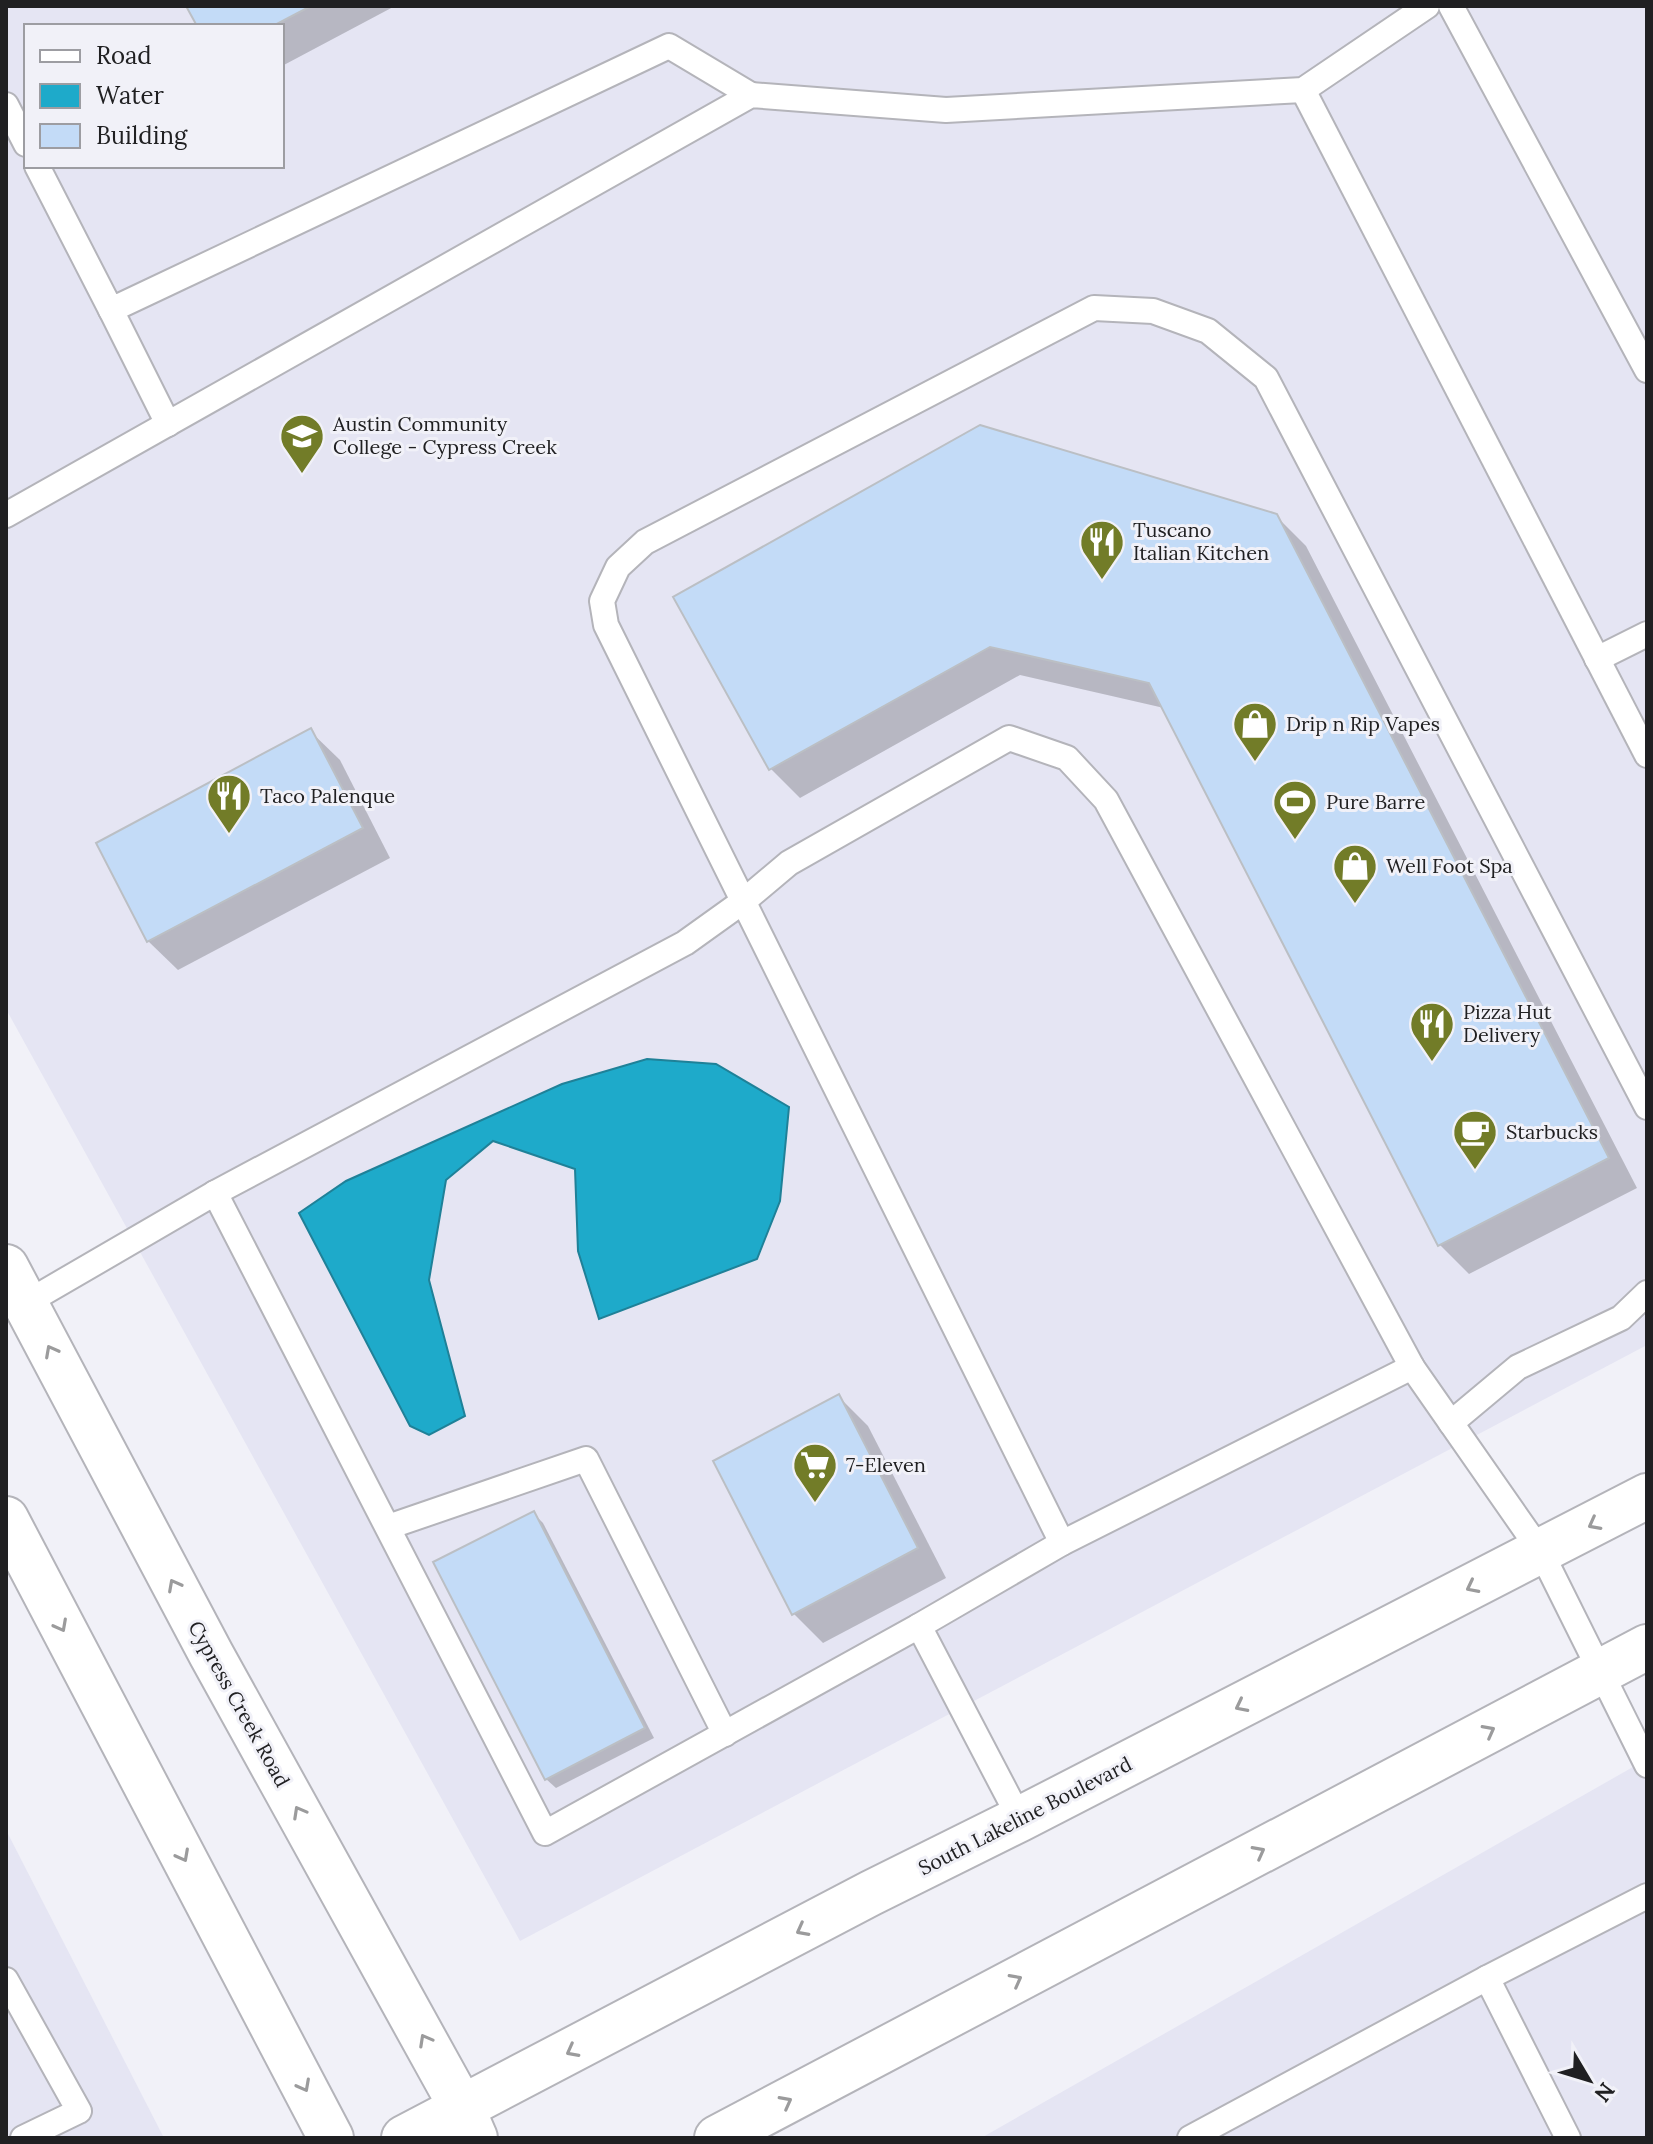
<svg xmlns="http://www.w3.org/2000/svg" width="1653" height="2144" font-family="Lora,serif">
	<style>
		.built { fill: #e5e5f3; fill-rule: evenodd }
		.water { fill: #1eaaca; stroke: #1f8198; stroke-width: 2 }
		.shadow { fill: #0003 }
		.building { fill: #c3dbf7; stroke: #bbbfc4; stroke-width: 2 }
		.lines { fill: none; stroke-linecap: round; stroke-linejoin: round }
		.service-casing { stroke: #b4b4ba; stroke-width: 28 }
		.secondary-casing { stroke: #b4b4ba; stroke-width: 48 }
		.service { stroke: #fff; stroke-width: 24 }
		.secondary { stroke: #fff; stroke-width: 44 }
		.oneway { stroke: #9b9b9c }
		.labels { text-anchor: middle; stroke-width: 6; stroke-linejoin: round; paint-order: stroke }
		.poi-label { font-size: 20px; fill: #202022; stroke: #f1f1f8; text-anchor: start }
		.street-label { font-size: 20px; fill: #202022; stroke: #f1f1f8 }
	</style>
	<rect width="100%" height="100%" fill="#f1f1f8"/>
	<g class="built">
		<path d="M6,6h1641v1339l-1127,596 -514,-932zM26,26h256v140h-256z"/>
		<path d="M1647,1759v379h-666z"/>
		<path d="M6,1830l158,308h-158z"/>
	</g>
	<path class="water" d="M647,1059l69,5 73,43 -9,94 -23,58 -158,60 -21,-68 -3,-82 -82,-28 -47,39 -17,100 36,136 -36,19 -19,-9 -111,-213 47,-32 216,-97z"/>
	<g class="shadow">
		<path d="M188,6h207l-113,60v-40h-82z"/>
		<path d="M1276,516l30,30 331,642 -168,86 -29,-29 -276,-537 -144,-33 -220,123 -29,-29 -96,-171z"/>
		<path d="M310,731l30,29 50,98 -212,112 -30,-29z"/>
		<path d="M839,1397l29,29 78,152 -123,65 -30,-30z"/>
		<path d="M533,1513l10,10 111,215 -98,50 -10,-9z"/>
	</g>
	<g class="building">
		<path d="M186,6h125l-38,20h-76z"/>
		<path d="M980,425l297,89 332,644 -171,88 -289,-563 -159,-36 -221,123 -96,-173z"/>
		<path d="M311,728l52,100 -216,114 -51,-99z"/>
		<path d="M839,1394l79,154 -126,67 -79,-154z"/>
		<path d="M534,1511l111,217 -100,52 -112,-218z"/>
	</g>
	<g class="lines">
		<g class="service-casing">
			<g id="service">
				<path d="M1451,6l196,364"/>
				<path d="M1303,90l344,665"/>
				<path d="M6,105l20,39"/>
				<path d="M37,166l74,144 558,-264 82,49"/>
				<path d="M111,310l57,114"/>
				<path d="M6,515l745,-420 195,15 357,-20 124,-84"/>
				<path d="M1597,659l50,-25"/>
				<path d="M215,1193l330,640 374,-207"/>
				<path d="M26,1303l189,-110 470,-250 60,-43 44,-37 220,-125 58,20 39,42 306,567 129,185 106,213"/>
				<path d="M1451,1423l67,-56 103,-49 26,-25"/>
				<path d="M388,1527l198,-68 139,275"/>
				<path d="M1062,1543l350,-176"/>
				<path d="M1020,1819l-101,-193 143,-83 -456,-918 -4,-24 16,-34 27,-25 449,-234 59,3 55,20 58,47 381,729"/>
				<path d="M1487,1978l81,160"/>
				<path d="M6,1980l73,131 -56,27"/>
				<path d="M1190,2138l297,-160 160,-82"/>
			</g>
		</g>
		<g class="secondary-casing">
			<g id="secondary">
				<path d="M6,1267l205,387 251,454 13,30"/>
				<path d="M6,1519l325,619"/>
				<path d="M404,2138l467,-245 149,-74 627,-323"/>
				<path d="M717,2138l930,-491"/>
			</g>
		</g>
		<use href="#service" class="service"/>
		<use href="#secondary" class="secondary"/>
	</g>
	<defs><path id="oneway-chevron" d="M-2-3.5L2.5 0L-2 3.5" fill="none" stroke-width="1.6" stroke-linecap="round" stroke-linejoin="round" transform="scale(2)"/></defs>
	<g class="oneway">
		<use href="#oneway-chevron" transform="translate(51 1351) rotate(-118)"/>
		<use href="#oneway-chevron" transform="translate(1594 1524) rotate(152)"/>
		<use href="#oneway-chevron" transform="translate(174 1585) rotate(-118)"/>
		<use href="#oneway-chevron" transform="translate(1472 1587) rotate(153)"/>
		<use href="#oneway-chevron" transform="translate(61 1626) rotate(62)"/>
		<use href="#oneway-chevron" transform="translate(1241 1706) rotate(153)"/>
		<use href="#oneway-chevron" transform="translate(1489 1731) rotate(-28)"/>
		<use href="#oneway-chevron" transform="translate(299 1812) rotate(-119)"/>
		<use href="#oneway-chevron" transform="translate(1259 1852) rotate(-28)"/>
		<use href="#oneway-chevron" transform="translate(183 1856) rotate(62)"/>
		<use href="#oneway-chevron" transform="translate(802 1930) rotate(152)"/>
		<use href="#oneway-chevron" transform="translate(1016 1980) rotate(-28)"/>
		<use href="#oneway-chevron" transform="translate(425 2040) rotate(-119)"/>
		<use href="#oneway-chevron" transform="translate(572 2051) rotate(152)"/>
		<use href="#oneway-chevron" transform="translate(304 2086) rotate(62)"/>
		<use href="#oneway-chevron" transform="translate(786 2102) rotate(-28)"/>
	</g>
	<defs>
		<g id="university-pin" transform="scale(2.3)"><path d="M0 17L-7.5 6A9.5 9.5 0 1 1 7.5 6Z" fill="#727c28" stroke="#f1f1f8"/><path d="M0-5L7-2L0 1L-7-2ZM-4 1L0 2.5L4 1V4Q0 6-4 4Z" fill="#fff"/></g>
		<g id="restaurant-pin" transform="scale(2.3)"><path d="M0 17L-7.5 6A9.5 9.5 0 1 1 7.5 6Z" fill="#727c28" stroke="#f1f1f8"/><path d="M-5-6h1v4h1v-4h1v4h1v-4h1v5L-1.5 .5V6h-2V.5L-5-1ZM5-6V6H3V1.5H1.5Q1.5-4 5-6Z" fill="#fff"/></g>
		<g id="shop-pin" transform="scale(2.3)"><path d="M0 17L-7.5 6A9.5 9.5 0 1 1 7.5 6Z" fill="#727c28" stroke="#f1f1f8"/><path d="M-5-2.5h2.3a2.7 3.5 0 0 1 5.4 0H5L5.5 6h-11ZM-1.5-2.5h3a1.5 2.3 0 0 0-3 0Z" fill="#fff"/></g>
		<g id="stadium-pin" transform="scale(2.3)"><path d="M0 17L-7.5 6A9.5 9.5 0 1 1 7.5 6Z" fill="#727c28" stroke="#f1f1f8"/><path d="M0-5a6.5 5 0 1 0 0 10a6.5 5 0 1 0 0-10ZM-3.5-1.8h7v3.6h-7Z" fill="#fff"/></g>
		<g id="cafe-pin" transform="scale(2.3)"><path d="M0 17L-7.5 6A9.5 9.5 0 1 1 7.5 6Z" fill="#727c28" stroke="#f1f1f8"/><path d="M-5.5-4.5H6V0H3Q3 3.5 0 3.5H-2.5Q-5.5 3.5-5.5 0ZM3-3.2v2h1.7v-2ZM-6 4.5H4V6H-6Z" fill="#fff"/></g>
		<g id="supermarket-pin" transform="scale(2.3)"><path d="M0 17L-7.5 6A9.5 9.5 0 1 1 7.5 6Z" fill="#727c28" stroke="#f1f1f8"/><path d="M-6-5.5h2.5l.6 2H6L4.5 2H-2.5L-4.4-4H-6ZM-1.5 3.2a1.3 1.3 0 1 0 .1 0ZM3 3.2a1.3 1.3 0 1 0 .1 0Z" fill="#fff"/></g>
	</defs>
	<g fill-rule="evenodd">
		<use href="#university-pin" x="302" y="436"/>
		<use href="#restaurant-pin" x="1102" y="542"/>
		<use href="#shop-pin" x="1255" y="724"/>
		<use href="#restaurant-pin" x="229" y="796"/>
		<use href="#stadium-pin" x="1295" y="802"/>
		<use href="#shop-pin" x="1355" y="866"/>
		<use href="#restaurant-pin" x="1432" y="1024"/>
		<use href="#cafe-pin" x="1475" y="1132"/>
		<use href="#supermarket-pin" x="815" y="1465"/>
	</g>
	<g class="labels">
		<g class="poi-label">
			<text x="333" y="431">Austin Community<tspan x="333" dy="23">College - Cypress Creek</tspan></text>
			<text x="1133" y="537">Tuscano<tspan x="1133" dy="23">Italian Kitchen</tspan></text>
			<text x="1286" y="731">Drip n Rip Vapes</text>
			<text x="260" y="803">Taco Palenque</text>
			<text x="1326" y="809">Pure Barre</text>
			<text x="1386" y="873">Well Foot Spa</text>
			<text x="1463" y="1019">Pizza Hut<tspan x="1463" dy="23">Delivery</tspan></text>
			<text x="1506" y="1139">Starbucks</text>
			<text x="846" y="1472">7-Eleven</text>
		</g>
		<g class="street-label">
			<text transform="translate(239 1704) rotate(61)" y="7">Cypress Creek Road</text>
			<text transform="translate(1025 1816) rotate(-27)" y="7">South Lakeline Boulevard</text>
		</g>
	</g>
	<rect width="1653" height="2144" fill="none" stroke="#202022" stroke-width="16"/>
	<rect x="24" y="24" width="260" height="144" fill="#f1f1f8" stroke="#9d9da2" stroke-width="2"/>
	<rect x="40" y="50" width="40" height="12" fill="#ffffff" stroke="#9d9da2" stroke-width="2"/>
	<text x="96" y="64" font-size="24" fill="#202022">Road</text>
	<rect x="40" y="84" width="40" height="24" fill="#1eaaca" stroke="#9d9da2" stroke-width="2"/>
	<text x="96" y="104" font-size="24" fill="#202022">Water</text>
	<rect x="40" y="124" width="40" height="24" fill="#c3dbf7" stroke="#9d9da2" stroke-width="2"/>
	<text x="96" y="144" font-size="24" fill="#202022">Building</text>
	<g transform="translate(1589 2080) rotate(128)" stroke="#f1f1f8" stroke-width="6" paint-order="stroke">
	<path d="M0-6L14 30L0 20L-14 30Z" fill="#202022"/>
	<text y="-12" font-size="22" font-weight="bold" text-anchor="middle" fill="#202022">N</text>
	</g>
</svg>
